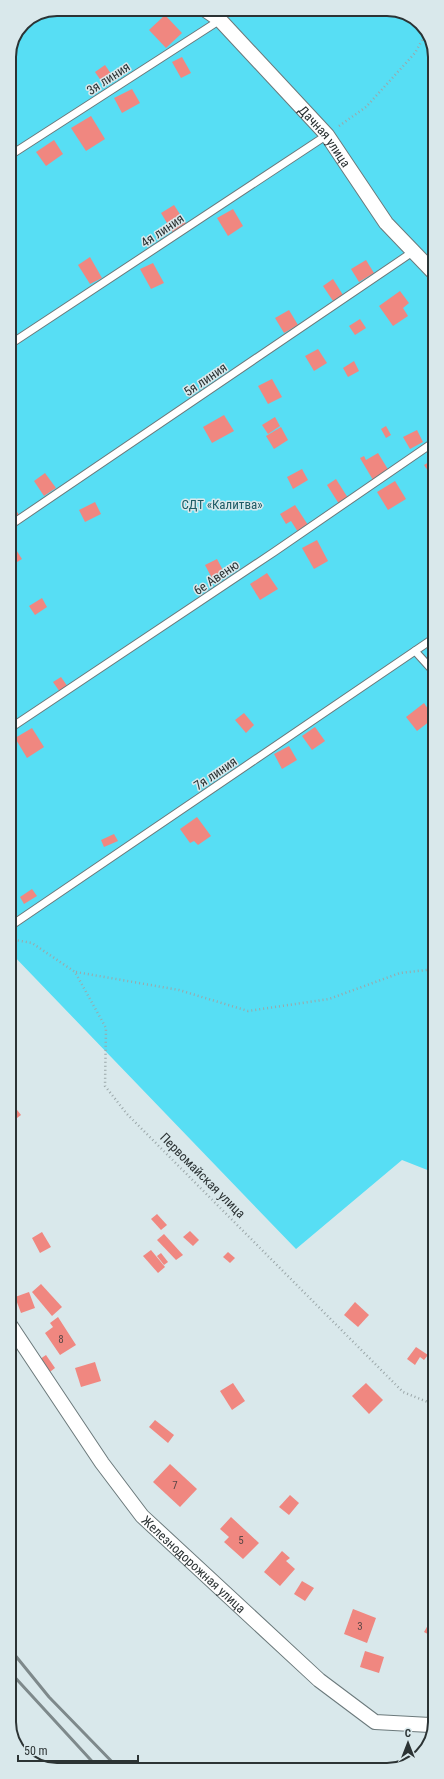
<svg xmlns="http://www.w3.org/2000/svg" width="444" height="1779" font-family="'Roboto Condensed',sans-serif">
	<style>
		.green { fill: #57def4 }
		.building { fill: #f08780 }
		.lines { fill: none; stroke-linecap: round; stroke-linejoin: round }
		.service-casing { stroke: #6b797b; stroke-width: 9 }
		.minor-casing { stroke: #6b797b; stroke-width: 16 }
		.path { stroke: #9ba7a9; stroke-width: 2.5; stroke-dasharray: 1 3; stroke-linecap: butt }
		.service { stroke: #fff; stroke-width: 7 }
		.minor { stroke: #fff; stroke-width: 14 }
		.rail { stroke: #7e898b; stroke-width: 3 }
		.labels { text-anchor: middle; stroke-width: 3; stroke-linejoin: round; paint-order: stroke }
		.number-label { font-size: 11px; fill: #5d4847 }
		.street-label { font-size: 13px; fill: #2c3334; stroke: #d9e8eb }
		.park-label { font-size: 13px; fill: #1d5b65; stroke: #d9e8eb }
		.rim { fill: none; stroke: #2c3334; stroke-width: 2 }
	</style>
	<rect width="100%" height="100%" fill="#d9e8eb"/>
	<path class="green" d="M57,9h336l26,12 15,27 1,1125 -33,-13 -106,89 -287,-298v-894l14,-34z"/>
	<g class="building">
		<path d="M165,15l17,18 -16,15 -17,-18z"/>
		<path d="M182,57l9,16 -10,5 -9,-16z"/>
		<path d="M105,65l9,13 -10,7 -9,-13z"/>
		<path d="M132,89l8,14 -18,10 -8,-15z"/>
		<path d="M91,116l14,23 -19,12 -15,-23z"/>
		<path d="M54,140l9,14 -17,12 -10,-14z"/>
		<path d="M174,205l13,20 -14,8 -12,-20z"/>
		<path d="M233,209l10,17 -15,10 -11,-18z"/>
		<path d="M90,257l12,21 -12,6 -12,-19z"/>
		<path d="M366,260l8,13 -15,9 -8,-13z"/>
		<path d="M153,263l11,20 -13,6 -11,-20z"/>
		<path d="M333,279l10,16 -10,6 -10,-15z"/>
		<path d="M400,291l9,12 -6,5 5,8 -15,10 -14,-20z"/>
		<path d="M289,310l9,15 -14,8 -9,-15z"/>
		<path d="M360,319l6,9 -11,7 -6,-9z"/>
		<path d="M318,349l9,14 -13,8 -9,-15z"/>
		<path d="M354,361l5,10 -11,6 -5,-9z"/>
		<path d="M272,379l10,18 -14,7 -10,-18z"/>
		<path d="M224,415l10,16 -22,12 -9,-16z"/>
		<path d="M275,417l5,9 -12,8 -6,-9z"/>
		<path d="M386,426l5,9 -5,3 -5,-9z"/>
		<path d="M281,427l7,13 -14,9 -8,-13z"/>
		<path d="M417,430l6,12 -13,7 -7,-12z"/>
		<path d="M378,453l11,18 -16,9 -13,-22 4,-2 2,4z"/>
		<path d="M434,459v21l-10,-15z"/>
		<path d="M302,469l6,11 -15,9 -6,-12z"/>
		<path d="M45,473l11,15 -12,8 -10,-15z"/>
		<path d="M336,479l12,19 -9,6 -12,-19z"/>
		<path d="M395,481l11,18 -18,11 -11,-18z"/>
		<path d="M9,499l10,16 -10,6z"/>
		<path d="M95,502l6,12 -16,8 -6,-12z"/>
		<path d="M295,505l13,20 -10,7 -7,-11 -5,3 -6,-10z"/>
		<path d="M317,540l11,21 -14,8 -12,-21z"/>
		<path d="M13,545l9,14 -13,8v-19z"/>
		<path d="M217,559l9,17 -12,6 -9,-17z"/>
		<path d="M267,573l11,16 -18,11 -10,-16z"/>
		<path d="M42,598l5,9 -12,8 -6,-9z"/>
		<path d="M61,677l7,10 -8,5 -7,-10z"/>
		<path d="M424,703l10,15 -17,13 -11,-14z"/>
		<path d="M244,713l10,12 -8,8 -11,-13z"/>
		<path d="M315,727l10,14 -13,9 -10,-14z"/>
		<path d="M32,728l12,19 -17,11 -12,-20z"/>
		<path d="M289,746l8,14 -15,9 -8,-15z"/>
		<path d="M197,817l14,19 -13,9 -4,-4 -4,2 -10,-14z"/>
		<path d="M114,834l4,7 -14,6 -3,-7z"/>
		<path d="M32,889l5,7 -13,8 -4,-7z"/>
		<path d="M14,1106l7,9 -4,3 -7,-9z"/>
		<path d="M157,1214l10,11 -6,5 -10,-11z"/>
		<path d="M190,1231l9,9 -6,6 -10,-9z"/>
		<path d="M42,1232l9,15 -11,6 -8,-15z"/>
		<path d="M164,1234l19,21 -7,5 -19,-20z"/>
		<path d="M151,1250l14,17 -7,6 -15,-17z"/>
		<path d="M228,1252l7,6 -5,5 -7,-6z"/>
		<path d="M161,1253l7,9 -4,3 -7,-9z"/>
		<path d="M41,1284l21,23 -10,9 -20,-24z"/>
		<path d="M29,1292l6,16 -14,5 -6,-16z"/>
		<path d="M355,1302l14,13 -11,12 -14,-12z"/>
		<path d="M58,1317l18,28 -16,10 -15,-22 8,-6 -3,-4z"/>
		<path d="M416,1347l12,8 -4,5 -4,-3 -5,8 -8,-6z"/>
		<path d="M46,1355l9,13 -9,7 -9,-14z"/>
		<path d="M95,1362l6,19 -20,6 -6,-19z"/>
		<path d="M233,1383l12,18 -13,9 -12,-19z"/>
		<path d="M366,1383l17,17 -14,14 -17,-18z"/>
		<path d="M155,1420l19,15 -6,8 -19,-16z"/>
		<path d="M170,1464l27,25 -17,18 -27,-25z"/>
		<path d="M290,1495l9,8 -10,12 -10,-8z"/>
		<path d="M231,1517l28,26 -16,16 -19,-17 5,-5 -9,-8z"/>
		<path d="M282,1551l8,7 -4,3 9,8 -15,17 -16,-14z"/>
		<path d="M302,1581l12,7 -9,13 -11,-7z"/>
		<path d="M353,1609l23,9 -9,25 -23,-9z"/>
		<path d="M435,1613v25l-11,-6z"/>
		<path d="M365,1651l19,6 -5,16 -19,-6z"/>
	</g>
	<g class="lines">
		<g class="service-casing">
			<g id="service">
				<path d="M9,156l211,-136"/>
				<path d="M9,345l318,-210"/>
				<path d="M9,526l405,-275"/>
				<path d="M415,651l19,21"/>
				<path d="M9,729l265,-177 160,-110"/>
				<path d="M9,927l425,-289"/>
			</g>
		</g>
		<g class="minor-casing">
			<g id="minor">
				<path id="s1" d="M204,9l16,11 107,115 59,88 48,50"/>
				<path id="s2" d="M10,1325l92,138 40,53 177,164 56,42 55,3 5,-5"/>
			</g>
		</g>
		<g class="path">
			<path d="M339,126l27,-19 49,-54 11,-20"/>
			<path d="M10,939l22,4 43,29 31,56 -1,58 22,28 276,278 32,13"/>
			<path d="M76,972l103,18 69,21 81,-12 71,-26 35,-4"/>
		</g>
		<use href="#service" class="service"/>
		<use href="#minor" class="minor"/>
		<g class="rail">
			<path d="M10,1649l39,48 71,73"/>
			<path d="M10,1672l90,98"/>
		</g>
	</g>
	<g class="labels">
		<g class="number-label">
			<text x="61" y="1343">8</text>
			<text x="175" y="1489">7</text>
			<text x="241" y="1544">5</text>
			<text x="360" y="1630">3</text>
		</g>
		<g class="street-label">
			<text transform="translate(108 78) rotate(-33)" y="5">3я линия</text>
			<text dy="5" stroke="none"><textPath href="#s1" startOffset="176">Дачная улица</textPath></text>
			<text transform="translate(162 230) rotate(-34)" y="5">4я линия</text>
			<text transform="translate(205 379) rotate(-34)" y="5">5я линия</text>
			<text transform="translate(216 577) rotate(-34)" y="5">6е Авеню</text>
			<text transform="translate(215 773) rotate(-34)" y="5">7я линия</text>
			<text transform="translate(203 1175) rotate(45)" y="5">Первомайская улица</text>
			<text dy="5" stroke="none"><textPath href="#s2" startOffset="303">Железнодорожная улица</textPath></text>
		</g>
		<g class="park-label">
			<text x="222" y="509">СДТ «Калитва»</text>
		</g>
	</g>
	<path d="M0 0H444V1779H0ZM57 16H387A41 41 0 0 1 428 57V1722A41 41 0 0 1 387 1763H57A41 41 0 0 1 16 1722V57A41 41 0 0 1 57 16Z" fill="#d9e8eb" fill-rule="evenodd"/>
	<path class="rim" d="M57 16H387A41 41 0 0 1 428 57V1722A41 41 0 0 1 387 1763H57A41 41 0 0 1 16 1722V57A41 41 0 0 1 57 16Z"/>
	<g transform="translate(408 1743)" stroke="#d9e8eb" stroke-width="3" paint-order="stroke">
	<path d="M0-3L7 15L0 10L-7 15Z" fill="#2c3334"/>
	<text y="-6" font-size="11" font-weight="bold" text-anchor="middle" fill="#2c3334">С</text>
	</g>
	<path d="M18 1755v6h120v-6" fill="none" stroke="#2c3334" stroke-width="2"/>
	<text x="24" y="1755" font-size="12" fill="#2c3334" stroke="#d9e8eb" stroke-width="3" paint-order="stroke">50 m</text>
</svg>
